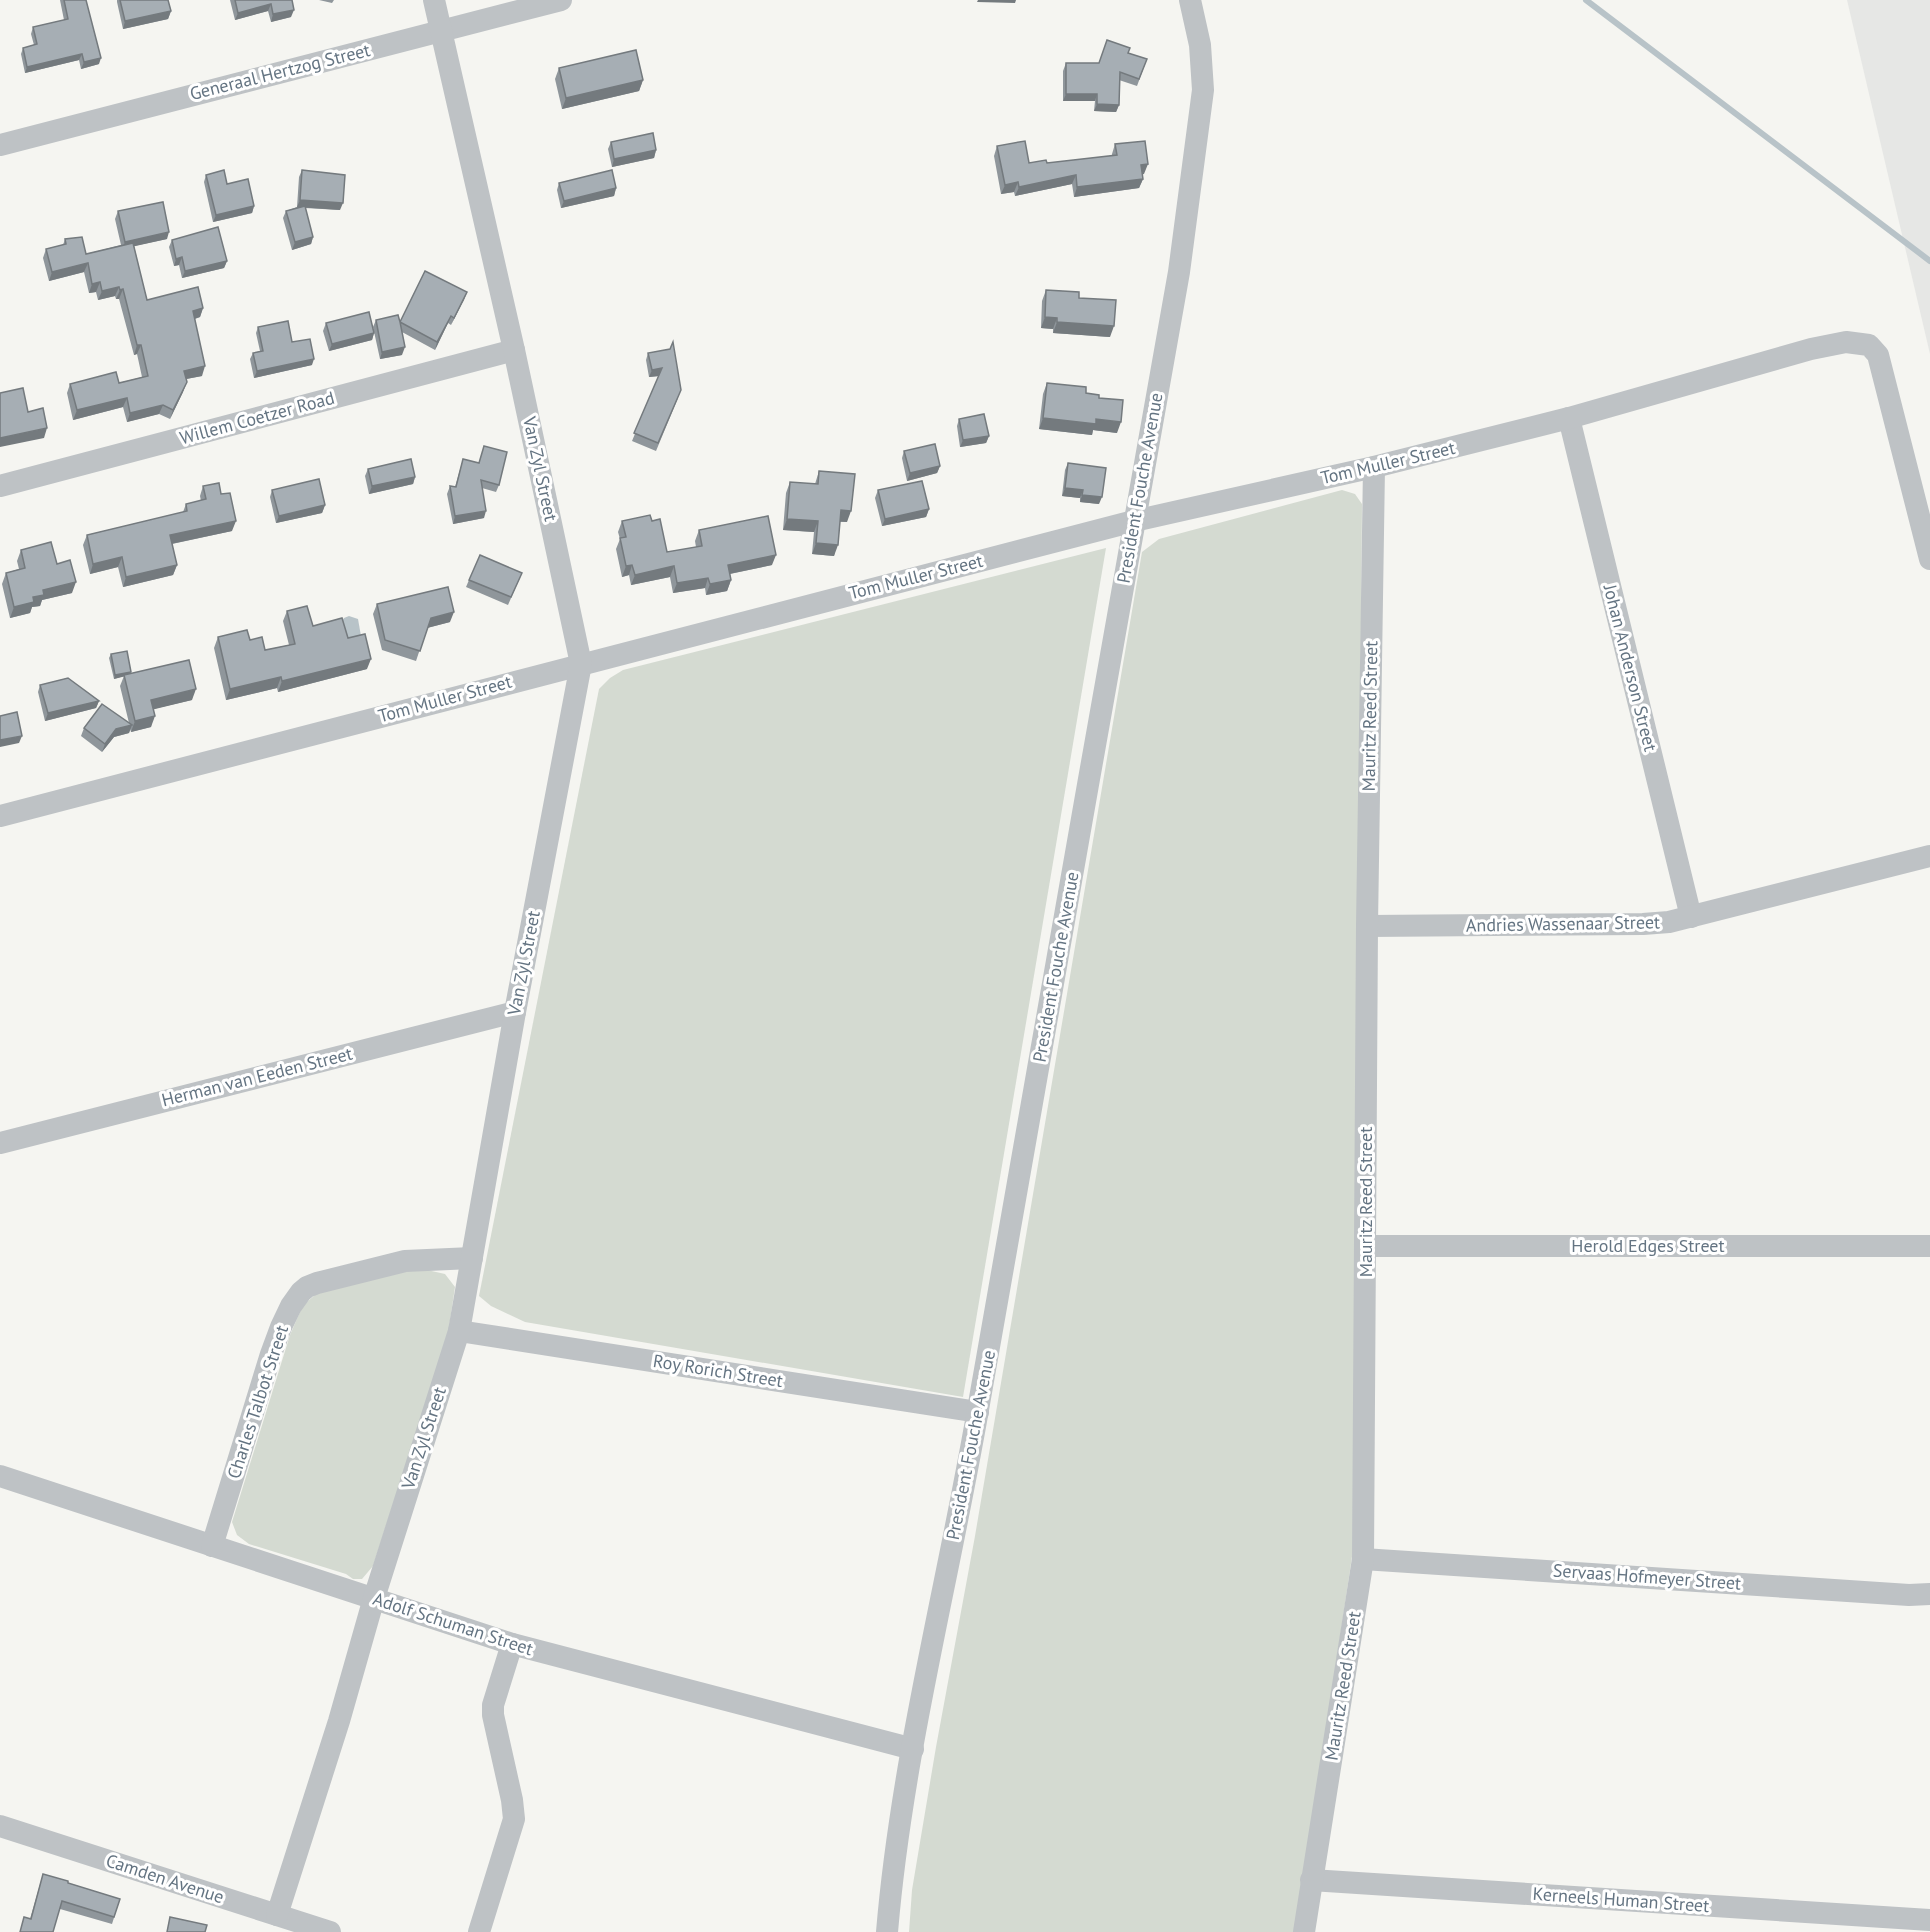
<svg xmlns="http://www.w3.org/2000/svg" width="1930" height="1932" font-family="'PT Sans',sans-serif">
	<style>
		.built { fill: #e6e7e5 }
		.green { fill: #d4dad1 }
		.water { fill: #b8c3c8 }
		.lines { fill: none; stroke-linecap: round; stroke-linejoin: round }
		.stream { stroke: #b8c3c8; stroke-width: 6 }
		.minor { stroke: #bec2c5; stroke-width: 22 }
		.wall { fill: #8f969b }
		.shaded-wall { fill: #747a7e }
		.building { fill: #a6aeb4; stroke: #747a7e; stroke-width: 1.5 }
		.labels { text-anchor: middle; stroke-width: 6; stroke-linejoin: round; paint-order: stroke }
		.street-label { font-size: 18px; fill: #647482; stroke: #fff }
	</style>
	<rect width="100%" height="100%" fill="#f5f5f1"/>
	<path class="built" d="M1847,0h83v354z"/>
	<g class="green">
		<path d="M1342,490l13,4 7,10 -9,1046 -57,382h-387l3,-42 24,-143 39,-211 167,-984 17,-13z"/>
		<path d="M1106,548l-143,849 -438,-75 -34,-16 -12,-10 120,-607 11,-11 13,-8z"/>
		<path d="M405,1270h22l18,4 10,13 -7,47 -75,232 -11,13h-9l-7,-5 -97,-30 -12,-9 -5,-13 58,-187 13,-30 17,-14z"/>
	</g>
	<path class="water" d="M349,616l9,3 3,17 -14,6 -6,-20 3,-4z"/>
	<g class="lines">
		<path class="stream" d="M1586,0l344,261"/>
		<g class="minor">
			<path d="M0,145l561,-145"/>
			<path d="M1569,418l122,499"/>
			<path d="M0,486l514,-136"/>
			<path d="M0,816l1134,-295 240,-54 195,-49 242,-69 35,-7 23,3 9,10 52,204"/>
			<path d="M1367,926l276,-2 26,-2 261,-66"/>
			<path d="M0,1143l515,-131"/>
			<path d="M1366,1246h564"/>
			<path d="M459,1331l519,81"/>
			<path d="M0,1476l512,168 401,105"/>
			<path d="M212,1546l59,-192 10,-27 10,-21 10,-14 6,-5 10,-4 88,-22 67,-3"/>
			<path d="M1363,1559l546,36 21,-1"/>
			<path d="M0,1826l330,106"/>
			<path d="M1311,1880l619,40"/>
			<path d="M277,1915l62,-194 35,-123 85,-267 56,-319 66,-348 -67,-314 -80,-350"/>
			<path d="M479,1932l35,-113 -2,-19 -19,-85v-10l19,-61"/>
			<path d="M887,1932c15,-179 63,-356 93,-534 66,-375 132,-751 199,-1126l24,-182 -3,-45 -10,-45"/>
			<path d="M1304,1932l59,-373 4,-633 7,-459"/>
		</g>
	</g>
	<g class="wall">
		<path d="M60,0h26l13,64 -18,5 -2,-9 -54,13 -4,-19 2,-6 11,-3 -3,-11 2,-7 31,-7z"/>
		<path d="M117,0h51l3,11 -3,8 -45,10 -6,-27z"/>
		<path d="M230,0h62l-1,17 -20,5 -3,-11 -33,9z"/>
		<path d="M319,0h15l-2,3z"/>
		<path d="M1128,53l19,6 -10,27 -18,-6v25l-3,7 -22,-1 1,-10h-32v-30l3,-8h33z"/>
		<path d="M559,68l84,12 -4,11 -77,18 -7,-30z"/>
		<path d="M611,142l45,8 -2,8 -42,9 -4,-18z"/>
		<path d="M1115,144l29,30h-2l1,5 -4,9 -65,9 -2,-13 -57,12 -1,-4 -13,2 -7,-38 3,-10 32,17h18l65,-7v-2z"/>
		<path d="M302,170l38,40 -35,-2 8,29 -2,7 -19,6 -9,-32 3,-7 11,-4 2,-30z"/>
		<path d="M206,175l21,9 27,22 -2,7 -39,9 -9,-40z"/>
		<path d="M559,183l57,5 -2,8 -53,12 -4,-18z"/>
		<path d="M118,211l49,28 -33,7 13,54 56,8 -3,9 -5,2 7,57 -16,3 -3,13 -13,27 -11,-5 -32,8 -4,-15 -50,13 -6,-27 3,-9 49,-1 23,-6 -5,-23 -3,1 -15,-56h-3l-1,-3 -17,4 -2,-8 -7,1 -5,-21 -35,9 -6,-23 3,-9 17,-4 2,-6 21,15 35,-9 -6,-26z"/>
		<path d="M172,240l55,21 -3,7 -42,10 -3,-13 -5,1 -5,-19z"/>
		<path d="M1046,290l33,8 31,39 -57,-4v-4l-12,-1 1,-27z"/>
		<path d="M467,292l-16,33 -3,-2 -13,27 -33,-18v23l-22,4 -7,-32 3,-7 24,2z"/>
		<path d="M326,323l48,10 -2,7 -43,11 -6,-20z"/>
		<path d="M258,327l34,15 20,23 -58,13 -4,-19 3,-6 7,-2 -4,-18z"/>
		<path d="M648,353l30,45 -22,53 -24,-10 27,-65 -10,1 -3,-17z"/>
		<path d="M1047,383l39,10 13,5 18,35 -24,-3 -1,5 -53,-6 4,-35z"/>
		<path d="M959,419l30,17 -3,7 -26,4 -3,-21z"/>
		<path d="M484,446l15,39 -3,7 -14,-4 2,30 -31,6 -6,-30 3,-8 5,1 8,-28 16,4z"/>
		<path d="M904,451l36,15 -3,7 -30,8 -5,-23z"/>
		<path d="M1068,463l31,41 -19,-2v-4l-18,-2 3,-26z"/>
		<path d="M368,469l47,8 -2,7 -44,10 -4,-18z"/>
		<path d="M819,471l28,51h-7l-6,34 -22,-2 2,-22 -31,-2 3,-37 4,-11 25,2z"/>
		<path d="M203,486l18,8 11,37 -60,13 5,21 -4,10 -50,12 -5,-20 -28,7 -7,-29 4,-10 96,-23 3,-8 15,-3 -1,-5z"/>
		<path d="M272,490l53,15 -3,8 -46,10 -6,-26z"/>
		<path d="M878,490l51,19 -3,8 -44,9 -7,-28z"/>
		<path d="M622,521h30l15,31 29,-5 -1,-6 4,-11 73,35 -42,9 1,6 -4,11 -21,4 -1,-7 -32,5 -3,-16 -39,8 -2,-10 -7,2 -6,-28 4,-10 -2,-7z"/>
		<path d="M21,550l36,14 15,29 -30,7 -2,6 -8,1 -2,6 -20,5 -8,-34 4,-11 13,-4 -2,-8z"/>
		<path d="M522,573l-14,32 -42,-18 3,-7z"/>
		<path d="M377,604l73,18 -23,6 -11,33 -34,-11 -9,-36z"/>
		<path d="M287,611l26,15 35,12 19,31 -89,23 -1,-4 -51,12 -12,-52 4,-11 32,3 15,10 24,-5 -6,-24z"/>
		<path d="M111,654l19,20 62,26 -39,9 -2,18 -20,5 -1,-3 -1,4 -15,4 -12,15 -21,-16 3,-8 45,-5 -9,-37 4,-10 -10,3 -5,-21z"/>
		<path d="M40,685l59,16 -3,7 -51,13 -7,-29z"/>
		<path d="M43,1874l25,9 52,16 -8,25 -52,-15 -30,10z"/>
	</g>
	<g class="shaded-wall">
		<path d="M978,0h38l-1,3 -38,-1z"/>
		<path d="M271,4l-3,7 -33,9 3,-7z"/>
		<path d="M294,10l-3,7 -20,5 2,-8z"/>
		<path d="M171,11l-3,8 -45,10 2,-8z"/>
		<path d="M82,54l-3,6 -54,13 2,-6z"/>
		<path d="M101,58l-2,6 -18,5 3,-7z"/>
		<path d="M643,80l-4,11 -77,18 4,-11z"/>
		<path d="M1066,94h31l-2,7h-32z"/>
		<path d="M1097,104l22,1 -3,7 -22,-1z"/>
		<path d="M656,150l-2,8 -42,9 2,-8z"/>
		<path d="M1148,164l-4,10 -6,1 3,-10z"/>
		<path d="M1076,175l-4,9 -57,12 4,-9z"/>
		<path d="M1143,179l-4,9 -65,9 3,-10z"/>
		<path d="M1018,182l-4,10 -13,2 4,-9z"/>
		<path d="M616,188l-2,8 -53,12 3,-7z"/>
		<path d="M300,200l43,3 -3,7 -43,-3z"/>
		<path d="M254,206l-2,7 -39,9 3,-7z"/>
		<path d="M169,232l-2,7 -45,10 3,-7z"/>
		<path d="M313,237l-2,7 -19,6 3,-8z"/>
		<path d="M182,257l-3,8 -5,1 2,-7z"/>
		<path d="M227,261l-3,7 -42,10 3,-7z"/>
		<path d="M88,263l-4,9 -35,9 3,-9z"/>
		<path d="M100,282l-4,10 -7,1 3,-9z"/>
		<path d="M119,287l-4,9 -17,4 4,-9z"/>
		<path d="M123,289l-4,10h-3l4,-9z"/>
		<path d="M467,292l-3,8 -13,25 3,-7z"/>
		<path d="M203,308l-3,9 -10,3 3,-9z"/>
		<path d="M451,316l-3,7 -13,27 2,-8z"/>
		<path d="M1045,317l12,1 -4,11 -12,-1z"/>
		<path d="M1057,322l57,4 -4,11 -57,-4z"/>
		<path d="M374,333l-2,7 -43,11 3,-7z"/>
		<path d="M137,345h4l-4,9 -3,1z"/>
		<path d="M405,347l-3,8 -22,4 2,-7z"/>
		<path d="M314,359l-2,6 -58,13 3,-7z"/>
		<path d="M205,366l-3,10 -21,4 3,-9z"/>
		<path d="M662,368l-3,8 -10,1 3,-7z"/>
		<path d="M187,382l-4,10 -13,27 3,-9z"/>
		<path d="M127,398l-4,9 -50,13 4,-10z"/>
		<path d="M163,405l-4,9 -32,8 3,-9z"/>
		<path d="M1043,418l53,1 25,3 -4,11 -24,-3 -1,5 -53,-6z"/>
		<path d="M47,428l-3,10 -44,9v-9z"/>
		<path d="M989,436l-3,7 -26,4 3,-7z"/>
		<path d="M940,466l-3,7 -30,8 3,-8z"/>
		<path d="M415,477l-2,7 -44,10 3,-8z"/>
		<path d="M1065,488l18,2 -3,8 -18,-2z"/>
		<path d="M1082,495l20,2 -3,7 -19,-2z"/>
		<path d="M325,505l-3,8 -46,10 3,-7z"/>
		<path d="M929,509l-3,8 -44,9 3,-7z"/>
		<path d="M841,510l10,1 -4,11 -10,-1z"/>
		<path d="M486,511l-2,7 -31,6 2,-8z"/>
		<path d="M787,519l31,2 -4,11 -31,-2z"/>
		<path d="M236,521l-4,10 -66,14 4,-10z"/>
		<path d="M816,543l22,2 -4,11 -22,-2z"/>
		<path d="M776,555l-4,10 -48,10 4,-10z"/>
		<path d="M122,557l-4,10 -28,7 3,-10z"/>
		<path d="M177,565l-4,10 -50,12 3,-10z"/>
		<path d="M632,565l-3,10 -7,2 4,-11z"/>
		<path d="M674,566l-4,11 -39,8 4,-10z"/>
		<path d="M708,578l-3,10 -32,5 4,-10z"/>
		<path d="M731,580l-4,11 -21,4 4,-11z"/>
		<path d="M76,582l-4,11 -30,7 -2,6 -8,1 -2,6 -20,5 4,-11 29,-17z"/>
		<path d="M454,612l-4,10 -23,6 4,-10z"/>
		<path d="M371,659l-4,10 -89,23 4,-11z"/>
		<path d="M131,672l-1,3 -16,4 1,-4z"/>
		<path d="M281,677l-4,11 -51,12 4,-11z"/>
		<path d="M196,689l-4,11 -45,11 4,-11z"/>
		<path d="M99,701l-3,7 -51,13 3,-8z"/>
		<path d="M155,716l-4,11 -20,5 4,-11z"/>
		<path d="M132,725l-3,8 -15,4 -12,15 3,-8 11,-15z"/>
		<path d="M22,736l-3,7 -19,4v-7z"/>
	</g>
	<g class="building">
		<path d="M64,0h22l15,58 -17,4 -2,-8 -55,13 -4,-19 14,-4 -4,-17 35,-8z"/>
		<path d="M120,0h48l3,11 -46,10z"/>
		<path d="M235,0h57l2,10 -21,4 -2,-10 -33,9z"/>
		<path d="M1107,40l23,8 -2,5 19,6 -8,20 -19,-7 -1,33 -22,-1v-10h-31v-31h33z"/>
		<path d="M636,50l7,30 -77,18 -7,-30z"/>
		<path d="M653,133l3,17 -42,9 -3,-17z"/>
		<path d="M1025,141l4,22 17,-3 1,3 70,-8 -2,-11 30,-3 3,23 -7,1 2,14 -66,8 -1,-12 -57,12 -1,-5 -13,3 -8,-39z"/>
		<path d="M224,170l3,14 21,-5 6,27 -38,9 -10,-40z"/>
		<path d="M302,170l43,5 -2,28 -43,-3z"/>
		<path d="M612,170l4,18 -52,13 -5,-18z"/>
		<path d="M163,202l6,30 -44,10 -7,-31z"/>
		<path d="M305,206l8,31 -18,5 -9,-31z"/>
		<path d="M218,227l9,34 -42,10 -3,-14 -6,2 -4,-19z"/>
		<path d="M82,237l4,17 47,-11 14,57 51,-13 5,21 -10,3 12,55 -21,5 3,11 -14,28 -10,-5 -33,8 -3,-15 -50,12 -7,-26 46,-12 3,11 29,-7 -7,-31h-4l-14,-56 -3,1 -1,-3 -17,4 -2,-9 -8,2 -4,-21 -36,9 -6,-23 20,-5 -1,-5z"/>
		<path d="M425,271l42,21 -13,26 -3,-2 -14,26 -37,-20 5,25 -23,5 -6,-32 22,-5 2,7z"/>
		<path d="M1046,290l33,2v6l37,2 -2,26 -57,-4v-4l-12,-1z"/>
		<path d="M369,312l5,21 -42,11 -6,-21z"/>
		<path d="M288,321l4,21 18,-3 4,20 -57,12 -4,-18 10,-2 -5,-24z"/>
		<path d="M673,342l8,48 -23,53 -24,-10 28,-65 -10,2 -4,-17 22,-4z"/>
		<path d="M1047,383l39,4v6l13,2v3l24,2 -2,22 -25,-3v5l-53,-6z"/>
		<path d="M23,388l5,24 15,-4 4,20 -47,10v-45z"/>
		<path d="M984,414l5,22 -26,4 -4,-21z"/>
		<path d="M935,444l5,22 -30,7 -6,-22z"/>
		<path d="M484,446l23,6 -8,33 -18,-5 5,31 -31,5 -5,-30 6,1 7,-28 16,4z"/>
		<path d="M411,459l4,18 -43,9 -4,-17z"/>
		<path d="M1068,463l38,5 -4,29 -20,-2 1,-5 -18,-2z"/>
		<path d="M819,471l36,3 -4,37 -10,-1 -3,35 -22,-2 2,-22 -31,-2 3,-37 28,2z"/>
		<path d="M319,479l6,26 -46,11 -7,-26z"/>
		<path d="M922,481l7,28 -44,10 -7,-29z"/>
		<path d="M219,483l2,11 9,-1 6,28 -66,14 7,30 -51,12 -4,-20 -29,7 -6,-29 100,-24 -1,-7 20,-5 -3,-13z"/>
		<path d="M650,515l2,6 8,-2 7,33 35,-6 -3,-16 69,-14 8,39 -48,10 3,15 -21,4 -2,-6 -31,5 -3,-17 -39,9 -3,-10 -6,1 -6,-28 6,-1 -4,-16z"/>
		<path d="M51,542l6,22 13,-4 6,22 -33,8 1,5 -11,2 1,5 -20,5 -8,-34 19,-5 -4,-18z"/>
		<path d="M480,555l42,18 -11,24 -42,-17z"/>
		<path d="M448,587l6,25 -23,6 -11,33 -35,-11 -8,-36z"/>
		<path d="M307,606l6,20 29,-8 6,20 17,-4 6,25 -89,22 -1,-4 -51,12 -12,-52 29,-7 3,10 12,-3 3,13 30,-6 -8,-33z"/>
		<path d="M127,651l4,21 -16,3 -4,-21z"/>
		<path d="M189,660l7,29 -45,11 4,16 -20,5 -11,-46z"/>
		<path d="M68,678l31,23 -51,12 -8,-28z"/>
		<path d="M102,704l30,21 -16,4 -11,15 -21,-16z"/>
		<path d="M17,712l5,24 -22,4v-24z"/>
		<path d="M43,1874l25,7v2l52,16 -6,18 -52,-16 -9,31h-33l4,-15 7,2z"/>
		<path d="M170,1917l37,8 -2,7h-38z"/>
	</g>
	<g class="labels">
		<g class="street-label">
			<text transform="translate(280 72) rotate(-14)" y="6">Generaal Hertzog Street</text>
			<text transform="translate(257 418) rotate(-15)" y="6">Willem Coetzer Road</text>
			<text transform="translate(1388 463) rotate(-13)" y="6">Tom Muller Street</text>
			<text transform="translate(540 469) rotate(78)" y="6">Van Zyl Street</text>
			<text transform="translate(1140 488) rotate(-80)" y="6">President Fouche Avenue</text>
			<text transform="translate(916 577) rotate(-14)" y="6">Tom Muller Street</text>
			<text transform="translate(1630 668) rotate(76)" y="6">Johan Anderson Street</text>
			<text transform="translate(445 699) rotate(-15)" y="6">Tom Muller Street</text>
			<text transform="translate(1370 716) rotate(-89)" y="6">Mauritz Reed Street</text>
			<text transform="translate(1563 924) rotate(-1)" y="6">Andries Wassenaar Street</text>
			<text transform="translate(524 963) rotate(-79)" y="6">Van Zyl Street</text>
			<text transform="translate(1056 967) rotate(-80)" y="6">President Fouche Avenue</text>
			<text transform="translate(257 1077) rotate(-14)" y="6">Herman van Eeden Street</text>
			<text transform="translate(1366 1202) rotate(-90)" y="6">Mauritz Reed Street</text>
			<text x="1648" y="1252">Herold Edges Street</text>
			<text transform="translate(718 1371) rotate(9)" y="6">Roy Rorich Street</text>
			<text transform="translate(258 1402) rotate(-72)" y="6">Charles Talbot Street</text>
			<text transform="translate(424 1438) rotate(-72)" y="6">Van Zyl Street</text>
			<text transform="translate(971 1445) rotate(-79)" y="6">President Fouche Avenue</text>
			<text transform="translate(1647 1577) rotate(4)" y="6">Servaas Hofmeyer Street</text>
			<text transform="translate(453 1624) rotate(18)" y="6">Adolf Schuman Street</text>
			<text transform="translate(1343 1686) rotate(-81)" y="6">Mauritz Reed Street</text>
			<text transform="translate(165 1879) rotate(18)" y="6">Camden Avenue</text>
			<text transform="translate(1621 1900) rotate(4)" y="6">Kerneels Human Street</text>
		</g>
	</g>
</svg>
